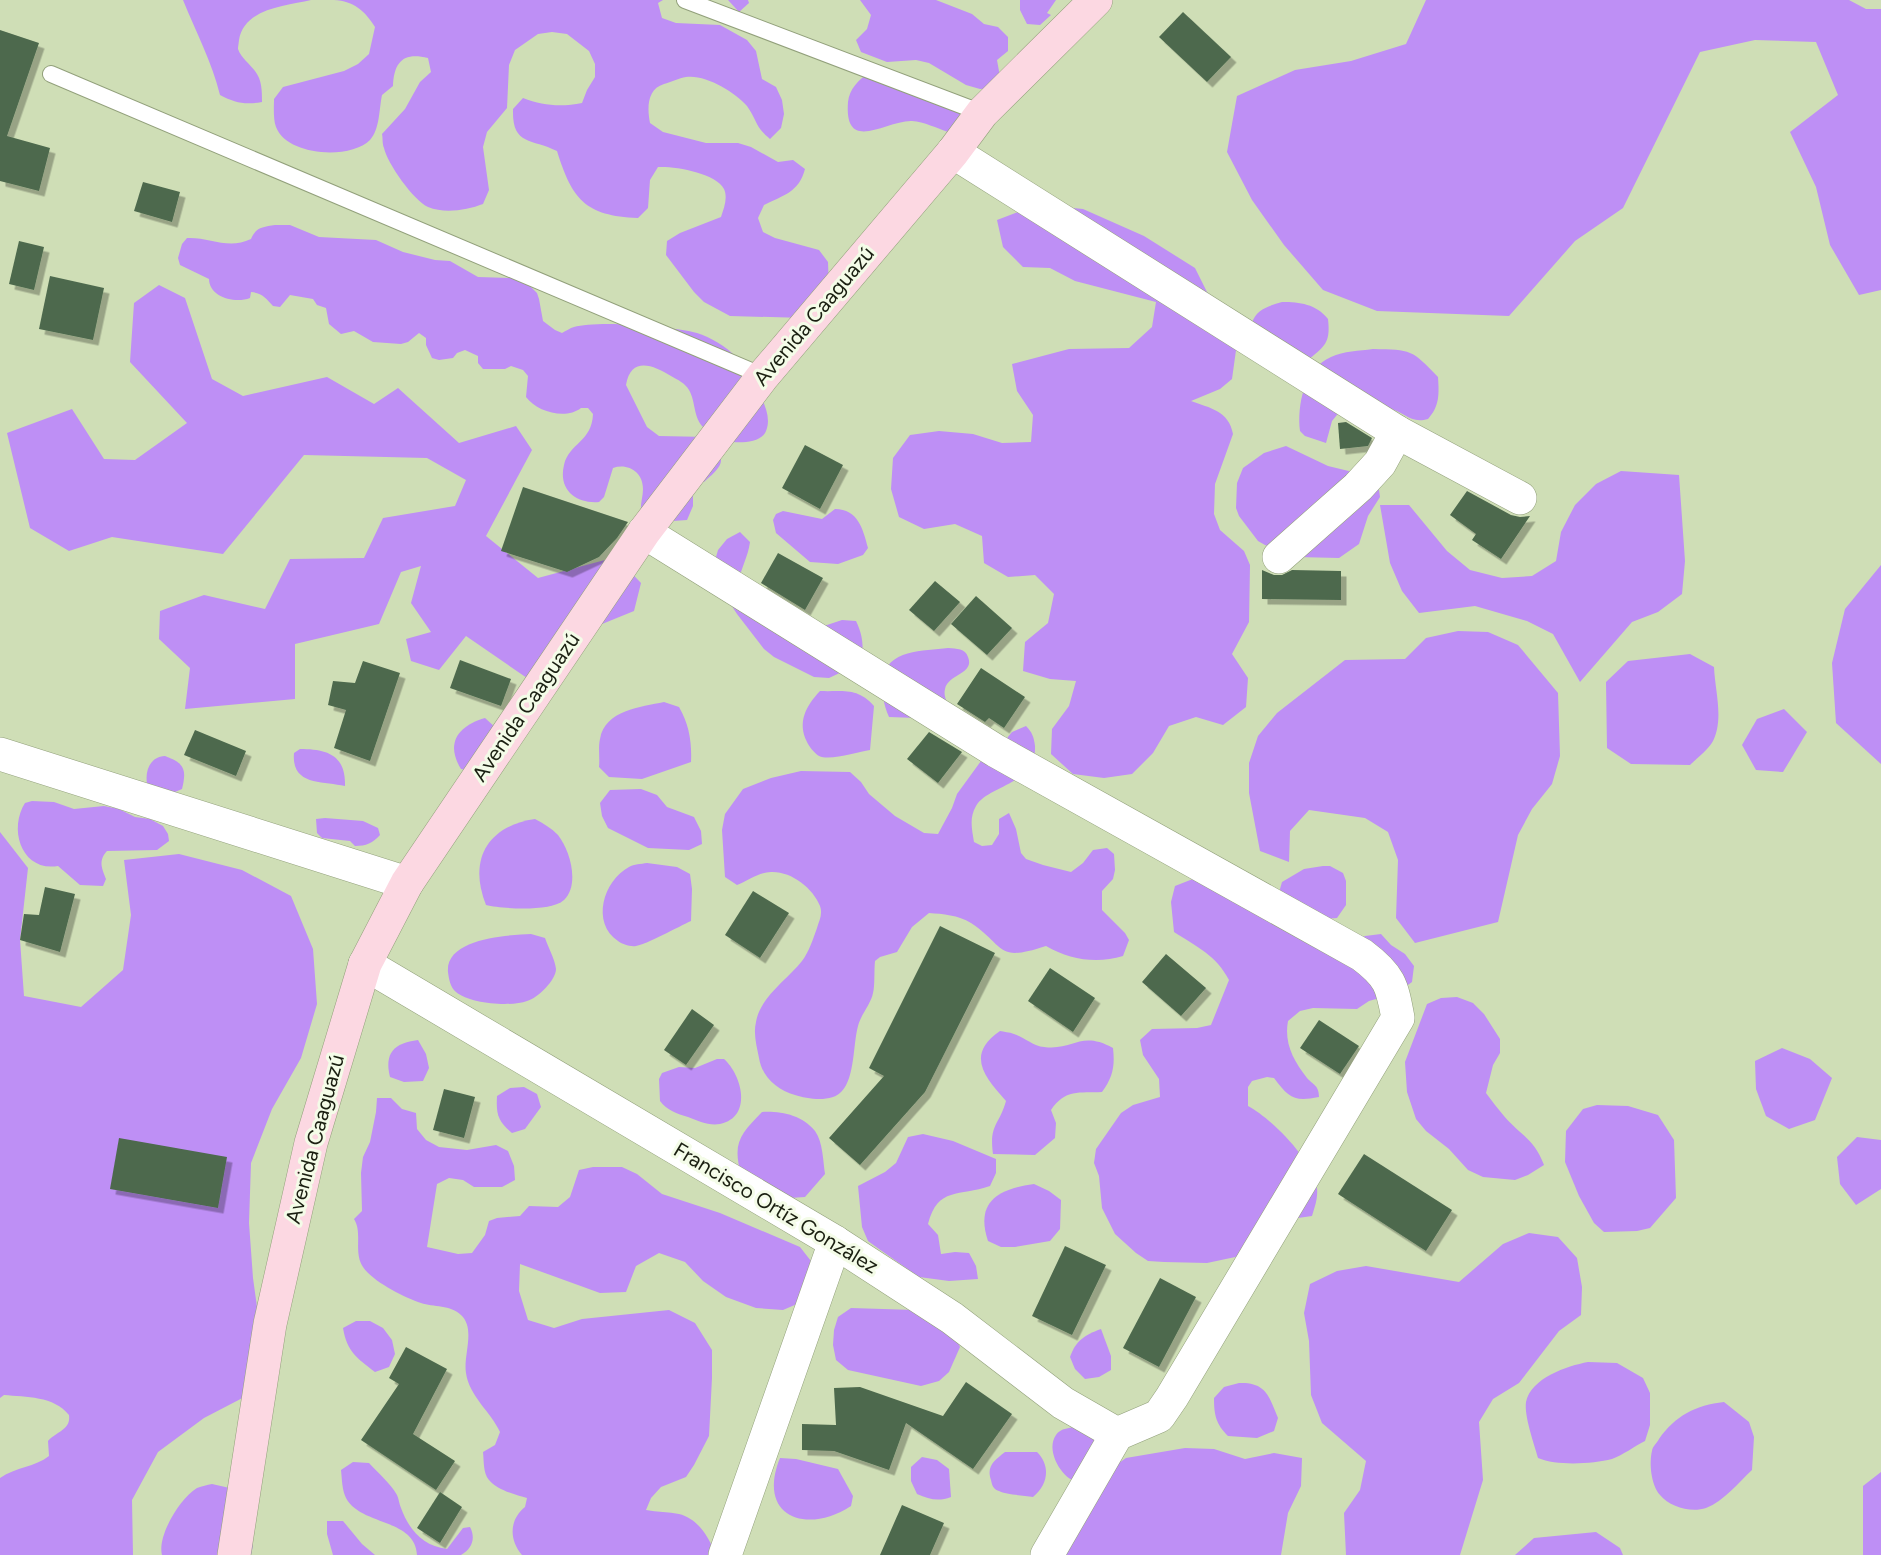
<svg xmlns="http://www.w3.org/2000/svg" width="1881" height="1555" font-family="Figtree,sans-serif">
	<style>
		.forest { fill: #be8ff5 }
		.building { fill: #4d694d; filter: url(#shadow) }
		.lines { fill: none; stroke-linecap: round; stroke-linejoin: round }
		.lane-casing { stroke: #92a07b; stroke-width: 18 }
		.street-casing { stroke: #92a07b; stroke-width: 34 }
		.secondary-casing { stroke: #92a07b; stroke-width: 34 }
		.lane { stroke: #fff; stroke-width: 16 }
		.street { stroke: #fff; stroke-width: 33 }
		.secondary { stroke: #fcd8e2; stroke-width: 33 }
		.labels { text-anchor: middle; stroke-width: 6; stroke-linejoin: round; paint-order: stroke }
		.street-label { font-size: 21px; fill: #1a1f11; stroke: #f4fce8 }
	</style>
	<defs>
		<filter id="shadow"><feDropShadow dx="5.5" dy="5.5" stdDeviation="0" flood-color="#0004"/></filter>
	</defs>
	<rect width="100%" height="100%" fill="#cfdeb6"/>
	<g class="forest">
		<path d="M183,0h128c-25,6 -67,8 -72,40 0,1 -1,7 -1,9 3,9 12,15 17,22 7,9 7,20 7,31 -17,3 -27,1 -42,-7 -8,-33 -24,-63 -37,-95z"/>
		<path d="M334,0h329l-5,3 4,15 14,5 44,2 27,15 9,11 6,28 14,8 6,13 2,14 -3,14 -11,11c-15,-12 -13,-19 -23,-33 -12,-14 -42,-32 -61,-29 -7,1 -15,5 -22,7 -17,5 -17,24 -14,39l13,9 43,11h32l13,4 27,15 15,-2 12,9c-6,23 -21,26 -41,36l-6,13 5,14 12,6 44,12 9,12 1,28 -24,28 -75,-2 -26,-14 -10,-10 -28,-37 1,-14 13,-8 41,-16c3,-9 7,-19 3,-28 -8,-16 -49,-23 -66,-22l-8,13 -2,28 -10,10c-53,-2 -66,-19 -81,-67 -26,-13 -45,-5 -44,-42l10,-11c20,8 39,9 59,5l5,-13 8,-13v-13l-6,-13 -22,-17 -15,-2 -14,2 -23,16 -6,15 -2,43 -20,24 -4,15 6,43 -6,14c-16,6 -38,10 -55,3 -14,-6 -41,-44 -44,-59 -2,-5 -1,-10 -2,-14l23,-25 15,-27 11,-10 -3,-14c-24,-6 -34,3 -35,28l-11,9c-3,14 -2,34 -12,45 -20,20 -83,16 -94,-13 -3,-8 -2,-20 -2,-28l9,-12 61,-16 14,-7 11,-10 6,-27c-10,-16 -21,-26 -41,-27z"/>
		<path d="M728,0h20l1,3 -10,9z"/>
		<path d="M860,0h76l36,14 12,10 14,3 10,10v14l-11,9 5,28 -22,1 -14,-4 -37,-22 -13,-3 -29,2 -26,-10 -5,-12 11,-11 4,-14z"/>
		<path d="M1020,0h36l-9,13 4,2 -11,10 -13,-1 -7,-14z"/>
		<path d="M1426,0h423l17,9h15v281l-22,5 -29,-50 -14,-58 -26,-55 48,-37 -22,-53 -61,-2 -55,12 -77,156 -48,33 -66,75 -132,-5 -54,-21 -39,-45 -32,-45 -25,-48 10,-56 58,-26 56,-9 55,-17z"/>
		<path d="M870,73l95,37 -17,22c-11,-4 -24,-10 -36,-11 -26,-1 -68,34 -64,-19 1,-12 11,-24 22,-29z"/>
		<path d="M1054,206l29,3 61,27 51,32 13,26 29,49 -5,36 -12,10 -29,12c19,7 38,10 42,33l-18,50 -1,30 6,16 24,21 6,14 -1,57 -17,32 16,24 -2,29 -23,18 -27,-8 -27,9 -16,27 -21,21 -28,4 -31,-4 -22,-20 1,-25 17,-23 7,-25 -26,-2 -27,-8 2,-29 23,-19 6,-29 -19,-19 -27,2 -24,-14 -2,-27 -27,-12 -31,5 -25,-12 -8,-28 2,-31 17,-23 29,-4 34,3 29,9 29,-1 2,-27 -16,-24 -5,-27 57,-15 60,-1 23,-21 4,-25 -81,-21 -25,-13 -27,-1 -20,-20 -6,-27 29,-11z"/>
		<path d="M275,225h15l29,12 57,3 27,12 32,8 15,1 28,16 34,1 14,4 11,11 2,6 4,22 12,9 7,3c4,-2 8,-5 12,-6 22,-7 100,-1 123,6 13,4 30,14 39,24 8,9 13,21 20,31 7,12 16,29 10,43 -4,11 -23,12 -33,11 -8,-2 -22,-9 -29,-14 -11,-10 -8,-26 -15,-38 -4,-7 -11,-10 -18,-14 -18,-11 -40,-20 -45,9l21,42 12,9 49,1c18,23 18,26 -4,45h-4l-7,11v13l-6,14 -14,1 -32,-8c-1,-9 2,-16 2,-24 0,-17 -15,-26 -30,-21l-9,29 -5,5c-23,2 -41,-12 -35,-37 5,-22 28,-23 29,-51l-5,-6h-7c-15,12 -44,4 -55,-11l2,-21 -5,-6 -12,-4 -6,3h-22l-5,-6v-7l-13,-6 -8,3 -4,5 -14,2 -7,-2 -6,-13v-7l-7,-5 -11,9 -7,2 -28,-2 -19,-11 -13,3 -12,-10 -3,-16 -9,-3 -4,-6 -23,-4 -10,12 -7,-1c-7,-8 -11,-13 -22,-14l-1,6c-15,6 -41,-1 -41,-19l-29,-14 -2,-7 4,-14 5,-6c23,-1 41,12 64,1 5,-12 12,-12 24,-14z"/>
		<path d="M159,285l26,13 27,81 31,17 84,-19 47,27 24,-16 61,55 57,-17 16,24 -46,86 52,42 78,-21 25,26 -7,28 -54,22 -37,56 -77,-53 -27,34 -28,-9 -5,-22 25,-7 -20,-29 10,-37 -20,6 -22,52 -84,20v55l-110,10 5,-41 -31,-29 1,-28 44,-16 61,14 25,-50 74,-1 19,-40 72,-12 11,-26 -39,-22 -123,-3 -81,99 -111,-17 -43,14 -39,-23 -23,-95 65,-24 32,50 31,1 52,-37 -57,-61 4,-59z"/>
		<path d="M1282,302c18,0 34,2 46,17 3,27 -5,27 -23,44l-53,-40c4,-14 17,-17 30,-21z"/>
		<path d="M1373,349c39,1 38,0 65,28 1,16 2,29 -10,42 -18,5 -23,-7 -40,-11 -14,-3 -33,1 -47,2l-9,11 -6,22 -21,-7 -5,-5c-3,-26 4,-62 31,-74 13,-6 28,-6 42,-8z"/>
		<path d="M1286,446l42,20 33,8 15,9 3,7 1,7 -12,19 -9,28 -20,14 -42,-1 -32,-12 -7,-4 -19,-25 -3,-8 1,-25 6,-15 21,-15z"/>
		<path d="M1621,471l58,4 6,86 -3,33 -24,18 -26,10 -52,60 -27,-48 -26,-13 -52,-15 -56,7 -17,-22 -12,-28 -10,-58h29l38,46 23,19 32,8 30,-2 24,-15 5,-29 14,-27 21,-21z"/>
		<path d="M835,509c23,0 28,20 33,39l-5,7 -25,9 -28,-2 -34,-29 -3,-13 3,-6 7,-3 39,8z"/>
		<path d="M740,532l10,10c-2,15 -9,26 -12,41l47,44 42,-2 15,-5 14,1c7,15 8,25 5,42l-32,15 -15,-1 -40,-20 -10,-8 -27,-35 -23,-35v-15l4,-14 9,-11z"/>
		<path d="M1881,565v199l-45,-41 -4,-60 13,-54z"/>
		<path d="M1458,631l30,1 30,13 40,48 2,63 -8,28 -20,25 -14,26 -20,87 -83,21 -19,-25 2,-58 -10,-28 -23,-14 -56,-8 -19,21 -1,31 -29,-11 -11,-58v-30l9,-27 19,-23 68,-53 60,-1 21,-21z"/>
		<path d="M948,648c9,1 17,0 20,9 7,17 -20,17 -23,32 -2,7 3,15 5,22l-6,8 -55,-2c-6,-14 -7,-23 -6,-37 3,-31 41,-29 65,-32z"/>
		<path d="M1690,654l24,13c1,24 10,52 -1,74 -5,9 -16,17 -23,24l-59,-1 -24,-16 -1,-66 22,-21z"/>
		<path d="M820,691c23,1 37,-4 54,15l-4,44c-12,2 -40,11 -51,6 -5,-3 -10,-10 -12,-14 -10,-20 -1,-36 13,-51z"/>
		<path d="M664,702l15,5c10,17 13,35 12,55l-49,17 -33,-2 -10,-10c1,-9 -1,-19 1,-28 5,-29 41,-32 64,-37z"/>
		<path d="M1784,709l23,23 -24,40 -27,-2 -14,-25 15,-26z"/>
		<path d="M485,718l11,10 -21,44 -14,-3c-16,-26 -3,-43 24,-51z"/>
		<path d="M1026,726c6,6 8,11 9,20 2,39 -47,39 -59,60 -7,12 -4,23 -2,36l8,4 10,-1 7,-11v-15l10,-6 7,16 5,24 5,6 17,6 28,7 12,-9 10,-13 14,-2 7,6 1,16 -2,9 -11,12v19l23,23 4,7 -6,16c-26,8 -53,4 -77,-10 -51,17 -40,0 -75,-23 -13,-8 -28,-9 -42,-10l-17,14 -15,25 -17,5 -5,4c-1,8 0,26 -2,32 -2,11 -12,21 -15,33 -5,18 -3,51 -16,65 -10,12 -34,8 -47,4 -18,-5 -33,-18 -36,-37 -2,-11 -6,-24 -3,-36 4,-25 31,-42 46,-61 7,-9 11,-22 15,-33 2,-7 6,-14 3,-22 -7,-18 -29,-35 -49,-34 -12,0 -24,9 -34,13l-12,-8 -3,-47 3,-16 18,-25 28,-11 30,-7 49,1 11,10 8,12 26,22 29,17 14,1 14,-26 5,-14 32,-44 14,-7 9,-11z"/>
		<path d="M300,749c27,0 46,6 45,37 -22,-5 -54,0 -51,-33z"/>
		<path d="M165,756c19,7 22,13 17,33l-7,3 -27,-4c-4,-14 0,-31 17,-32z"/>
		<path d="M641,789l16,6 10,12 27,10 7,14 1,13 -13,6 -41,-2 -40,-20 -6,-12 -2,-13 10,-13z"/>
		<path d="M32,801l22,1 20,7 30,-3 15,3 16,8 15,2 13,7 5,8 1,7 -12,9 -50,1c-9,10 -5,17 -1,28l-3,7 -23,-1 -22,-19c-36,6 -50,-36 -33,-63z"/>
		<path d="M325,818l38,3 15,7 2,7c-7,8 -14,11 -25,11l-5,-5 -28,-3 -5,-5 -1,-14z"/>
		<path d="M535,819c8,4 16,9 23,16 12,15 22,50 6,65 -13,12 -61,9 -78,5 -18,-45 1,-79 49,-86z"/>
		<path d="M0,832l28,36 -8,72 4,56 57,11 42,-37 8,-55 -7,-55 55,-6 63,16 49,26 22,53 4,55 -16,54 -29,51 -21,54 -2,60 4,55 8,58 -7,56 -50,26 -46,34 -26,48 1,55h-133v-77c16,-11 35,-11 49,-22l-1,-15c9,-10 23,-11 21,-26 -15,-19 -43,-18 -65,-20l-4,3z"/>
		<path d="M647,863l30,4 13,7 2,15 -1,32c-11,5 -46,24 -55,25 -6,1 -14,-2 -18,-5 -27,-18 -15,-60 11,-74 5,-3 12,-3 18,-4z"/>
		<path d="M1323,866h7l13,7 3,8v24l-9,13 -25,2 41,22 12,-6 16,-2 10,11 14,9 9,12 -2,16 -15,11 -28,8 -12,8 -44,-1 -13,3 -12,10c-4,22 5,39 19,57 6,7 12,7 12,19 -25,5 -30,1 -45,-19l-7,-1 -15,4 -4,6v19c24,13 64,53 69,82 1,10 -2,18 -5,28l-14,2 -58,38 -33,7 -43,-1 -16,-1 -12,-8 -21,-19 -13,-26 -3,-32 -5,-13 2,-14 25,-36 12,-8 27,-8 -1,-18 -16,-24 -3,-15 12,-11 45,-1 14,-3 18,-45c-13,-25 -32,-33 -55,-48l-3,-30 4,-16 28,-11 78,29 -1,-15 2,-7 22,-13z"/>
		<path d="M531,934l14,4c3,9 10,21 11,31 0,11 -18,29 -29,32 -16,6 -57,3 -71,-9 -6,-5 -7,-13 -8,-20 -3,-34 61,-37 83,-38z"/>
		<path d="M1457,997l16,6 11,11 16,25v14l-7,12 -7,28c6,8 12,16 18,23 17,20 30,22 40,49l-16,10 -13,5 -32,-3 -15,-7 -19,-21 -23,-18 -10,-12 -9,-27 -2,-30 22,-58 14,-6z"/>
		<path d="M1000,1031c4,1 9,1 14,3 10,3 19,12 30,13 30,4 36,-17 69,1 2,18 0,29 -11,44 -23,1 -37,-3 -51,18l5,13 -1,15 -20,17 -42,-1c-4,-30 6,-28 13,-53 -21,-24 -41,-46 -6,-70z"/>
		<path d="M418,1040l8,14 3,14 -6,13 -19,1 -14,-5c-6,-24 4,-34 28,-37z"/>
		<path d="M1782,1048l28,11 22,19 -17,42 -26,9 -23,-13 -10,-27 -1,-28z"/>
		<path d="M717,1059h7c18,16 29,58 -4,65 -11,2 -22,-3 -32,-7 -11,-3 -21,-7 -28,-16l-1,-22 3,-6 17,-6 16,1z"/>
		<path d="M524,1087l13,7 4,13 -16,22 -13,4c-14,-12 -16,-18 -15,-37l13,-8z"/>
		<path d="M377,1098h14l11,11 14,4 1,16 9,11 13,7 28,3 29,-5 12,6 6,15 1,14 -13,7h-28l-11,-7 -14,-2 -12,6 -10,63 31,7 14,-1 13,-18 4,-14 8,-3 23,-2 9,-10 29,1 12,-10 9,-27 14,-3h29l15,7 25,20 58,19 80,34 18,23 -7,28 -28,12 -27,-2 -30,-11 -23,-16 -18,-19 -26,-9 -23,13 -10,26 -26,1 -80,-29 -1,27 9,29 26,8 28,-9 87,-9 26,13 17,27v28l-3,58 -15,29 -8,12 -25,10 -10,11 -5,12c11,2 23,2 33,4 20,5 30,24 37,41h-194c-13,-15 -13,-35 3,-48l2,-9c-11,-3 -30,-8 -38,-18 -6,-7 -5,-19 -6,-28l12,-7 5,-13c-9,-20 -31,-36 -34,-59 -3,-18 10,-44 -5,-58 -10,-10 -28,-8 -40,-12 -16,-5 -49,-22 -58,-36 -10,-15 0,-34 -9,-48l8,-8 -1,-38 2,-16 7,-15 6,-30z"/>
		<path d="M1597,1105l31,1 30,9 16,25 2,58 -26,30 -13,3 -33,1 -10,-9 -15,-27 -14,-34 1,-31 17,-22z"/>
		<path d="M762,1112c19,-1 40,3 53,19 8,11 8,30 10,43l-20,23 -15,1 -49,-24c-9,-32 0,-40 21,-62z"/>
		<path d="M923,1134l30,7 43,18v14l-6,13c-31,11 -52,0 -62,38l10,11 3,19 14,-2 14,1 7,13 2,13 -29,2 -30,-4 -40,-28 -11,-8 -6,-14 -4,-41 27,-14 11,-9 12,-26z"/>
		<path d="M1857,1137l24,3v49l-25,16 -16,-21 -3,-27z"/>
		<path d="M1034,1184l15,7 12,9 -1,29 -10,12 -35,6h-14l-13,-6c-13,-39 10,-52 46,-57z"/>
		<path d="M1529,1233l29,4 19,21 5,29 -1,28 -22,16 -40,52 -26,16 -14,23 4,58 -23,75h-114l-2,-42 16,-23 6,-29 -44,-38 -11,-28 -2,-54 -5,-28 6,-29 27,-13 29,-5 93,16 44,-38z"/>
		<path d="M851,1308l64,2 39,23 6,14 -11,25 -10,9 -18,5 -73,-16 -12,-10 -3,-15 1,-15 4,-13z"/>
		<path d="M356,1321h14l13,7 9,12 3,14 -6,13 -14,5c-18,-14 -28,-20 -32,-44z"/>
		<path d="M1101,1329l10,27v14l-12,7 -14,2 -10,-10 -5,-12c6,-17 15,-22 31,-28z"/>
		<path d="M1588,1362l29,1 26,15 7,15v32l-5,16c-10,5 -22,14 -33,18 -20,5 -55,7 -74,-1 -4,-15 -14,-42 -12,-56 5,-24 41,-36 62,-40z"/>
		<path d="M1239,1383c27,-1 30,13 39,35l-4,13 -17,7 -29,-2c-12,-12 -14,-21 -14,-38l10,-11z"/>
		<path d="M1724,1402l25,20 5,15 -2,33c-14,13 -28,31 -46,38 -15,5 -36,-1 -46,-13 -9,-10 -11,-32 -8,-44 0,-4 5,-8 7,-12 16,-23 37,-34 65,-37z"/>
		<path d="M1078,1426l21,7 -27,47c-13,-7 -26,-31 -16,-45 4,-7 15,-7 22,-9z"/>
		<path d="M1185,1448l29,1 31,10 29,-6 28,5 -1,28 -13,27 -7,42h-235l32,-63 48,-34z"/>
		<path d="M1005,1452h32c14,14 11,33 -4,45 -10,-2 -27,-2 -34,-6 -6,-2 -7,-6 -8,-11 -5,-14 4,-20 14,-28z"/>
		<path d="M922,1457l15,3 12,9 2,28c-13,5 -22,2 -34,-3l-6,-13v-14z"/>
		<path d="M780,1458l16,1 42,10 15,27 -2,10c-44,29 -95,11 -71,-48z"/>
		<path d="M353,1462l16,1c9,10 21,20 28,32 2,4 2,9 4,13 8,22 22,38 46,41l16,-21 7,-1c6,11 2,22 -9,28h-44c-2,-37 -56,-29 -71,-57 -4,-8 -4,-19 -5,-28z"/>
		<path d="M1881,1472v83h-18v-69z"/>
		<path d="M212,1484l22,5c11,22 24,41 17,66h-89c-5,-19 18,-57 35,-67 5,-2 10,-3 15,-4z"/>
		<path d="M327,1521h16l19,23 13,11h-42l-6,-21z"/>
		<path d="M1596,1532l24,16 3,7h-108l19,-17z"/>
	</g>
	<g class="building">
		<path d="M1183,12l48,45 -24,25 -48,-45z"/>
		<path d="M0,30l39,13 -32,93 43,12 -11,43 -39,-10z"/>
		<path d="M143,182l37,10 -8,30 -38,-11z"/>
		<path d="M19,241l25,6 -10,43 -25,-6z"/>
		<path d="M50,276l54,12 -11,52 -54,-11z"/>
		<path d="M1346,422l26,16 -4,8 -28,3 -2,-26z"/>
		<path d="M805,445l38,20 -23,44 -38,-21z"/>
		<path d="M523,487l105,35 -11,16 -18,19 -32,15 -66,-21z"/>
		<path d="M1467,491l44,24 9,2 10,-1 -29,43 -29,-19 4,-6 -26,-19z"/>
		<path d="M778,553l45,25 -18,32 -44,-27z"/>
		<path d="M1262,570l12,5h8l10,-5 49,1v29l-79,-1z"/>
		<path d="M935,581l25,21 -26,29 -25,-21z"/>
		<path d="M976,596l36,32 -25,27 -36,-31z"/>
		<path d="M460,660l51,19 -10,27 -51,-18z"/>
		<path d="M363,661l37,12 -30,88 -36,-13 12,-38 -18,-5 5,-24 22,2z"/>
		<path d="M981,668l44,29 -21,31 -15,-10 -4,4 -28,-18z"/>
		<path d="M195,730l51,21 -10,25 -52,-21z"/>
		<path d="M929,732l33,20 -24,31 -31,-24z"/>
		<path d="M45,887l30,7 -15,58 -40,-12 4,-26 15,1z"/>
		<path d="M753,891l36,22 -29,45 -35,-23z"/>
		<path d="M940,926l55,27 -70,139 -65,73 -31,-27 55,-62 -15,-8z"/>
		<path d="M1166,954l40,34 -25,28 -39,-34z"/>
		<path d="M1050,968l45,30 -22,34 -45,-31z"/>
		<path d="M692,1009l22,16 -28,40 -22,-15z"/>
		<path d="M1319,1020l40,26 -19,28 -40,-26z"/>
		<path d="M444,1089l31,8 -11,41 -31,-8z"/>
		<path d="M119,1138l108,19 -9,51 -108,-19z"/>
		<path d="M1364,1154l88,56 -26,41 -88,-57z"/>
		<path d="M1065,1246l41,19 -34,70 -40,-19z"/>
		<path d="M1160,1278l36,19 -37,70 -36,-19z"/>
		<path d="M406,1347l41,22 -34,65 42,27 -19,29 -75,-50 38,-56 -10,-6z"/>
		<path d="M966,1382l46,32 -39,55 -67,-46 -17,47 -55,-19 -32,-1v-26l34,1 -2,-37 26,-1 83,29z"/>
		<path d="M440,1492l22,15 -22,36 -23,-15z"/>
		<path d="M902,1505l42,18 -14,32h-50z"/>
	</g>
	<g class="lines">
		<g class="lane-casing">
			<g id="lane">
				<path d="M685,0l297,113"/>
				<path d="M51,74l712,302"/>
			</g>
		</g>
		<g class="street-casing">
			<g id="street">
				<path d="M953,152l444,280 123,66"/>
				<path d="M1279,557l79,-70 22,-24 17,-31"/>
				<path d="M0,754l407,129"/>
				<path d="M365,964l470,278 117,76 111,85 54,31 42,-18 13,-19 226,-379c-6,-33 -8,-42 -36,-63l-366,-204 -352,-219"/>
				<path d="M725,1555l110,-313"/>
				<path d="M1047,1555l70,-121"/>
			</g>
		</g>
		<g class="secondary-casing">
			<path id="secondary" d="M234,1555l36,-231 41,-181 54,-179 42,-81 237,-351 119,-156 190,-224 29,-39 114,-113"/>
		</g>
		<use href="#lane" class="lane"/>
		<use href="#street" class="street"/>
		<use href="#secondary" class="secondary"/>
	</g>
	<g class="labels">
		<g class="street-label">
			<text transform="translate(814 316) rotate(-50)" y="7">Avenida Caaguazú</text>
			<text transform="translate(526 707) rotate(-56)" y="7">Avenida Caaguazú</text>
			<text transform="translate(315 1139) rotate(-75)" y="7">Avenida Caaguazú</text>
			<text transform="translate(776 1208) rotate(31)" y="7">Francisco Ortíz González</text>
		</g>
	</g>
</svg>
